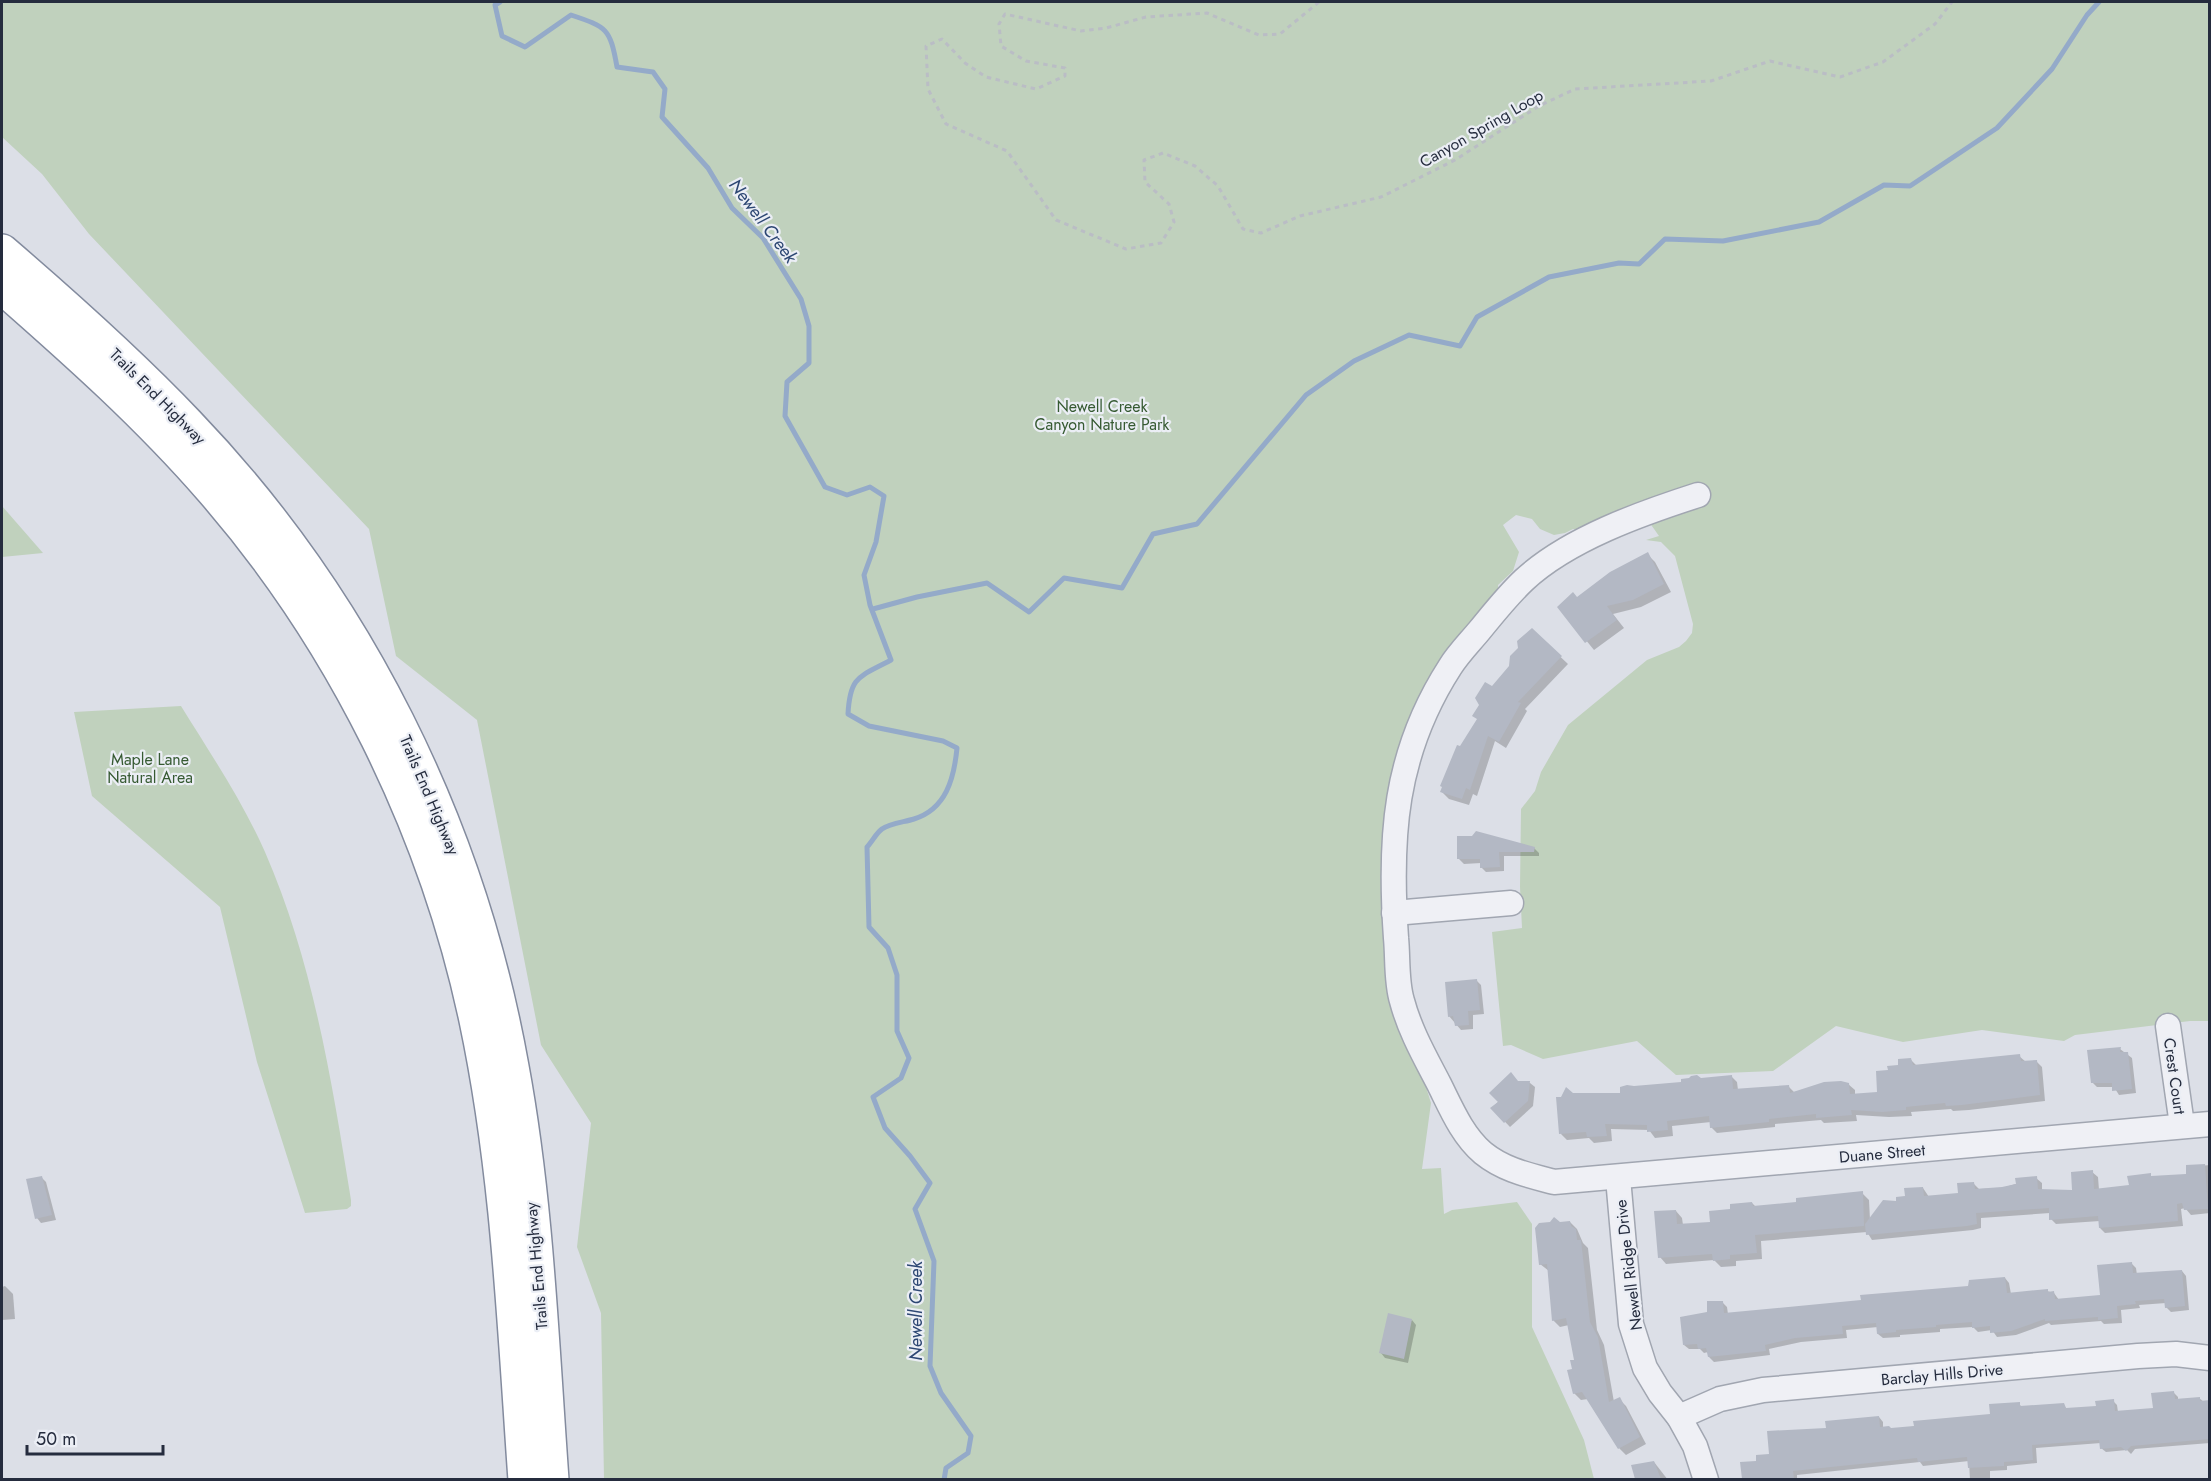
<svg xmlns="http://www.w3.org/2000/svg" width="2211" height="1481" font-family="Jost,sans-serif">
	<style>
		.green { fill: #c0d1bd }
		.shadow { fill: #0003 }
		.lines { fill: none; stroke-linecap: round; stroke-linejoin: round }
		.stream { stroke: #94aac9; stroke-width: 5 }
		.building { fill: #b3b8c4 }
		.minor-casing { stroke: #a1a6b1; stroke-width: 27 }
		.highway-casing { stroke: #838b9e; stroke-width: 36 }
		.path { stroke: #babdc5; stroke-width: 3; stroke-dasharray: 4.5 4.5; stroke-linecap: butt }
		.minor { stroke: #eff0f5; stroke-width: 24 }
		.highway { stroke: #fff; stroke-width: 33 }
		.labels { text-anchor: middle; stroke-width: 4.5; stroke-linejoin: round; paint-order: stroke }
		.street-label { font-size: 16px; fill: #252c3e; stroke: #ebeef5 }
		.park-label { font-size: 16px; fill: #365a32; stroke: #ebeef5 }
		.water-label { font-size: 18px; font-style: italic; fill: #2d4773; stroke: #ebeef5 }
	</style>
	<rect width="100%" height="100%" fill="#dcdfe7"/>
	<g class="green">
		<path d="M2,2h2207v1019h-19l-115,14 -11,6 -82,-11 -79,12 -67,-16 -63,45 -97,4 -39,-34 -94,18 -32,-14 -8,1 -11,-114 30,-4 -2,-41 1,-78 14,-18 6,-19 27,-47 79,-65 32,-13 7,-6 6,-8 1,-9 -18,-68 -14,-14 -15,-2 13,-4 -12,-17 -51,15 -23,-5 -8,4 -11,2 -14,-6 -8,-10 -16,-4 -13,10 16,27 -6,19 -15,14 1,14 -97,161 -11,214 40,129 -9,66 19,-1 3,46 8,-4 65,-8 15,22v103l52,113 10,39h-990l-3,-166 -24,-66 14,-124 -50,-78 -64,-325 -81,-64 -27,-127 -280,-295 -47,-60 -40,-37z"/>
		<path d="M2,506l41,47 -41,4z"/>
		<path d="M181,706c29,47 61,94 84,146 48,110 67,230 86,348v6l-4,3 -42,4 -48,-151 -37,-155 -128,-111 -18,-84z"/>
	</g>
	<g class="shadow">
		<path d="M1647,554l8,8 16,30 -30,15 -28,7 11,14 -30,22 -35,-43 18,-8z"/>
		<path d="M1532,630l36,34 -43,45 2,2 -21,37 -11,-7 -18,55 -4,-2 -4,11 -20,-6 -7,-7 19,-44 17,-29 14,-31 19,-21z"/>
		<path d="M1458,838l76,10 5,5v3h-35v15l-18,1 -5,-5v-4l-17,1 -5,-5z"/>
		<path d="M1476,980l5,5 3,29 -11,1v14l-12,1 -12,-14z"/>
		<path d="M2120,1049l12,9 4,35 -17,2 -5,-8h-17l-5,-5z"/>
		<path d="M2019,1056l7,6 10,-1 6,6 3,34 -76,9 -16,1 -2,-2 -40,3 1,4 -23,1 -33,-2 1,6 -33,2 -3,-3 -46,4v3l-58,6 -6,-6v-5l-39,4 1,10 -18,2 -6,-8 -38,-1 1,12 -18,2 -5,-5 -22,2 -6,-6 11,-39h50l78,-16 31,-3 6,6 1,8 50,-4 6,6 54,-8 7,6v5l24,-2 21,-26 11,-7 6,6z"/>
		<path d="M1518,1082l12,1 5,4 -2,19 -23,21 -18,-19z"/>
		<path d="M2210,1165v48l-19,2 -6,-7 -4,1 2,17 -78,7 -5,-5v-7l-44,3 -5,-5 -1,-6 -69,5v10l-8,2 -101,10 -5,-8 -106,9 1,18 -26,2v5l-15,1 -7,-7 -48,4 -6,-7 16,-46 6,7 1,7 28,-2 21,-12 20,-8 4,4 42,-4 64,-10 7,7 1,20 53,-32 6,9 30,-3 15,-10 5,5 23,-1 34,-10 6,5v7l32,1 18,-19 6,5 1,13 31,-3 20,-12 2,2 36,-2v-8z"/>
		<path d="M41,1177l5,5 10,38 -15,3 -4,-5z"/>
		<path d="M1570,1222l7,7 6,14 5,5 9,82 7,15 10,57 5,-3 7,7 20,38 -20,11 -7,-7 -31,-49 -7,1 -7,-7v-23l2,-9 -7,-36 -9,2 -7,-7 -4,-49 -9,-7 20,-41z"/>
		<path d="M2132,1264l4,4 1,7 45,-4 4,5 3,34 -18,2 -5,-5v-4l-27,2 1,3 -19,2 1,13 -18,1 -3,-3 -50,4 -2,-2 -33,12 -19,2 -5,-7 -14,2 -5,-5 -33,2v3l-40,3v2l-17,1 -5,-4v-7l-32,3 1,8 -46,4 -32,7 1,6 -56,7 -5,-5 -1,-5 -4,1 -4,-4h-11l-5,-4 25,-31 13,-12 5,5 1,7 134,-12 108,-14 35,-10 4,5 2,11 36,-3 7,2 5,7 43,-4z"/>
		<path d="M5,1286l8,8 2,25 -13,1v-33z"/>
		<path d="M1412,1320l4,5 -8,38 -23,-5 -4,-5z"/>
		<path d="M2174,1393l4,4v3l21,-2 5,4h6v41l-75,6 -4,5 -4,-4 -21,2 -5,-4v-5l-65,5 1,15 -30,3v4l-17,1v9h-20l-1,-19 -46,5 -3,-4 -123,13v5h-54l-1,-17 16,-1 70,-33 51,-12 4,5v6l8,2 100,-15 28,-11 4,4 40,-3 5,5 29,-3 16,-6 4,4 1,7 36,-3z"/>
		<path d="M1654,1462l14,18h-31l-4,-14z"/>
	</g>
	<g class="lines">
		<g class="stream">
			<path d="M500,2l-5,3 7,31 23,11 46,-32c36,12 39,13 46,52l36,5 12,17 -3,28 46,51 24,40 31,30 38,61 8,27v37l-22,19 -2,34 40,71 22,8 23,-8 14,9 -8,46 -12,33 6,30 21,55c-31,17 -41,15 -43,54l21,12 74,15 14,7c-3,31 -11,61 -43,71 -9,3 -24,4 -32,10 -5,3 -10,13 -15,18l2,80 19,21 9,27v56l12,27 -8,20 -28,19 12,31 25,28 20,27 -15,26 19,52 -4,105 11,27 30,43 -3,17 -22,15 -2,12"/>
			<path d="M873,609l44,-12 70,-14 42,29 35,-34 58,10 31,-54 44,-10 109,-129 48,-34 55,-26 51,11 17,-29 72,-40 70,-14 20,1 26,-25 58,2 96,-19 65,-37 26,1 87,-58 55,-59 35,-54 12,-13"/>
		</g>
	</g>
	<g class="building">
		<path d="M1648,552l16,32 -31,16 -26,6 10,14 -32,23 -28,-36 16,-15 4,5 33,-25z"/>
		<path d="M1532,628l30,28 -44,46 3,1 -22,39 -11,-6 -18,54 -4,-2 -4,11 -22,-7 2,-5 -2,-1 17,-41 3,1 17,-27 -5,-3 7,-11 -4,-7 10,-16 7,4 17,-20 1,-10 8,-8 -1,-7z"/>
		<path d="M1476,831l59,16 -1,5h-35l1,15 -20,1v-9h-23v-23h15z"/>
		<path d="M1477,979l3,31 -12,1 1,14 -14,1 -2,-10 -5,1 -3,-35z"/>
		<path d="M2121,1047l-1,5h8l4,37 -20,2v-8h-21l-4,-33z"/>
		<path d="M2020,1054l1,7 16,-1 3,35 -78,10 -16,1 -1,-3 -39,4v3l-24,2 -31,-2 1,5 -36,3v-4l-47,5v3l-59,6 -1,-12 -42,5 1,9 -21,2v-7l-42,-1 2,12 -20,1 -1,-5 -27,2 -3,-37h5l5,-10 7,6h47v-6l7,-2 7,1 47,-4v-3l8,-1 2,-2 6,-1 4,3 31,-3 1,14 56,-4 1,8 34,-11 17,-1 8,2 1,11 27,-2 -1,-21 12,-1 -1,-4 11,-1v-6l13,-1 2,7z"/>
		<path d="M1511,1072l7,9h12l-2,20 -24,22 -14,-15 8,-6 -9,-9z"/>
		<path d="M2205,1164l3,45 -24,1 -2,-7 -5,1 1,17 -79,7 -1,-12 -49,4v-12l-73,5 1,11 -10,2 -101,9 -1,-11 18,-24 13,1v-4l9,-1 -1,-8 19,-1 1,9 34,-3 -1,-10 17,-1 1,7 27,-2 14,-3 -1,-6 22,-2 1,13 34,1 -1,-18 22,-2 1,19 35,-4 -2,-9 24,-3v3l35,-2v-9z"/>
		<path d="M42,1176l10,39 -17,4 -9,-40z"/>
		<path d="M1863,1191l1,35 -109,9 2,18 -27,2v4l-17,2 -1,-7 -54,4 -4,-47 22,-1 1,14 33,-2 -1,-11 21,-2v-5l22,-2 1,4 43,-4v-4z"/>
		<path d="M1554,1217l6,5 10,-1 1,5 5,3 1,11h4l9,82 8,15 11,65 11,-5 20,40 -22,12 -36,-57 -9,2 -6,-24 5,-1 -2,-9h4l-8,-42 -14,3 -5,-57 -8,1 -4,-37 4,-5 11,-1z"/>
		<path d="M2132,1262l1,11 49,-3 3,36 -20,2 -1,-9 -29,2 1,3 -19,2 1,12 -20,2v-3l-53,4v-2l-34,12 -21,2v-7l-18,2v-6l-36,3v2l-40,3v2l-19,2 -1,-11 -34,3 1,8 -48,4 -30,7 1,6 -58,6 -2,-9 -8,1 -1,-5 -14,1 -3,-28 27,-5v-11h16l1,12 137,-13 -1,-5 108,-9 1,-6 36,-3 2,16 41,-4v3l6,-1 1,8 45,-4 -3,-30z"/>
		<path d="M1388,1313l24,6 -8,40 -25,-6z"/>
		<path d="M2174,1391l1,8 25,-2v4l10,-1v39l-79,7 -5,5 -5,-4 -21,2 -1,-9 -67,5 1,15 -29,2v4l-36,2 -1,-11 -49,5 -1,-4 -124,13 1,8h-52l-2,-17 16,-1v-6l13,-1 -2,-23 59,-3 -1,-7 54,-5 1,11 9,-1 2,2 23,-2 -1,-5 77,-7 -1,-10 31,-2v4l44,-3 2,5 30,-2 -1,-5 19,-2 1,12 38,-3 -2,-15z"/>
		<path d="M1654,1461l7,18h-26l-4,-14z"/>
	</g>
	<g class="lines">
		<g class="minor-casing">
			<g id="minor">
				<path d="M1698,495c-56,18 -130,44 -174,85 -17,16 -31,34 -45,51 -10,12 -21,23 -29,36 -56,87 -61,171 -54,271 2,20 0,44 6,63 8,30 23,56 37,83 12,24 23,51 44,69 21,17 45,22 71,29l656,-58"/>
				<path d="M1394,913l117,-10"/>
				<path d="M2168,1026l14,99"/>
				<path d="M1618,1178l13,146 14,44 15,25 19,24 16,29 11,34"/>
				<path d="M1679,1417l41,-18 43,-9 375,-34 38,-2 34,4"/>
			</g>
		</g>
		<g class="highway-casing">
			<g id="highway">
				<path d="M2,251c64,55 127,111 185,172 170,177 282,403 325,644 25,135 30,275 40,413"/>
				<path d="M2,287c73,64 146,129 210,203 130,149 223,337 264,530 32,151 38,306 49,460"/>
			</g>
		</g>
		<path class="path" d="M1319,2l-39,32 -21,1 -52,-22 -61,4 -40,11 -25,3 -76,-17 -6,10 2,22 25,15 39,7v8l-29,13 -50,-12 -21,-14 -23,-24 -16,7 2,43 18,35 61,27 49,69 70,29 35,-6 13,-21 -5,-18 -24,-22 -1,-22 19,-7 32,13 23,20 25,43 18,4 39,-17 81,-19 74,-37 84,-54 36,-17 136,-8 59,-20 70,16 43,-15 52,-38 17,-22"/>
		<use href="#minor" class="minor"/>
		<use href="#highway" class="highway"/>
	</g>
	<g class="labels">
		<g class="street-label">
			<text transform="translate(1481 128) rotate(-30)" y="6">Canyon Spring Loop</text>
			<text transform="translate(158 396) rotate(45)" y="6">Trails End Highway</text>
			<text transform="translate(430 795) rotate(67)" y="6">Trails End Highway</text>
			<text transform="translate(2175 1076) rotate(82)" y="6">Crest Court</text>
			<text transform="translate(1882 1153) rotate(-5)" y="6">Duane Street</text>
			<text transform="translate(1628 1265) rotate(-97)" y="6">Newell Ridge Drive</text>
			<text transform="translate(536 1266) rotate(-95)" y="6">Trails End Highway</text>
			<text transform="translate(1942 1374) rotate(-5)" y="6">Barclay Hills Drive</text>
		</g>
		<g class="park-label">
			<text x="1102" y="412">Newell Creek<tspan x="1102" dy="18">Canyon Nature Park</tspan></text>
			<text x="150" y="765">Maple Lane<tspan x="150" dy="18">Natural Area</tspan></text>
		</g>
		<g class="water-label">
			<text transform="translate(763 221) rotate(53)" y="6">Newell Creek</text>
			<text transform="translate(916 1311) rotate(-90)" y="6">Newell Creek</text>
		</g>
	</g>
	<rect width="2211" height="1481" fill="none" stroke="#252c3e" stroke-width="6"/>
	<path d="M27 1445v9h136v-9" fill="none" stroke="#252c3e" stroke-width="3"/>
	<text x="36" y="1445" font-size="18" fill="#252c3e" stroke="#ebeef5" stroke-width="4.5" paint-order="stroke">50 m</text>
</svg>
